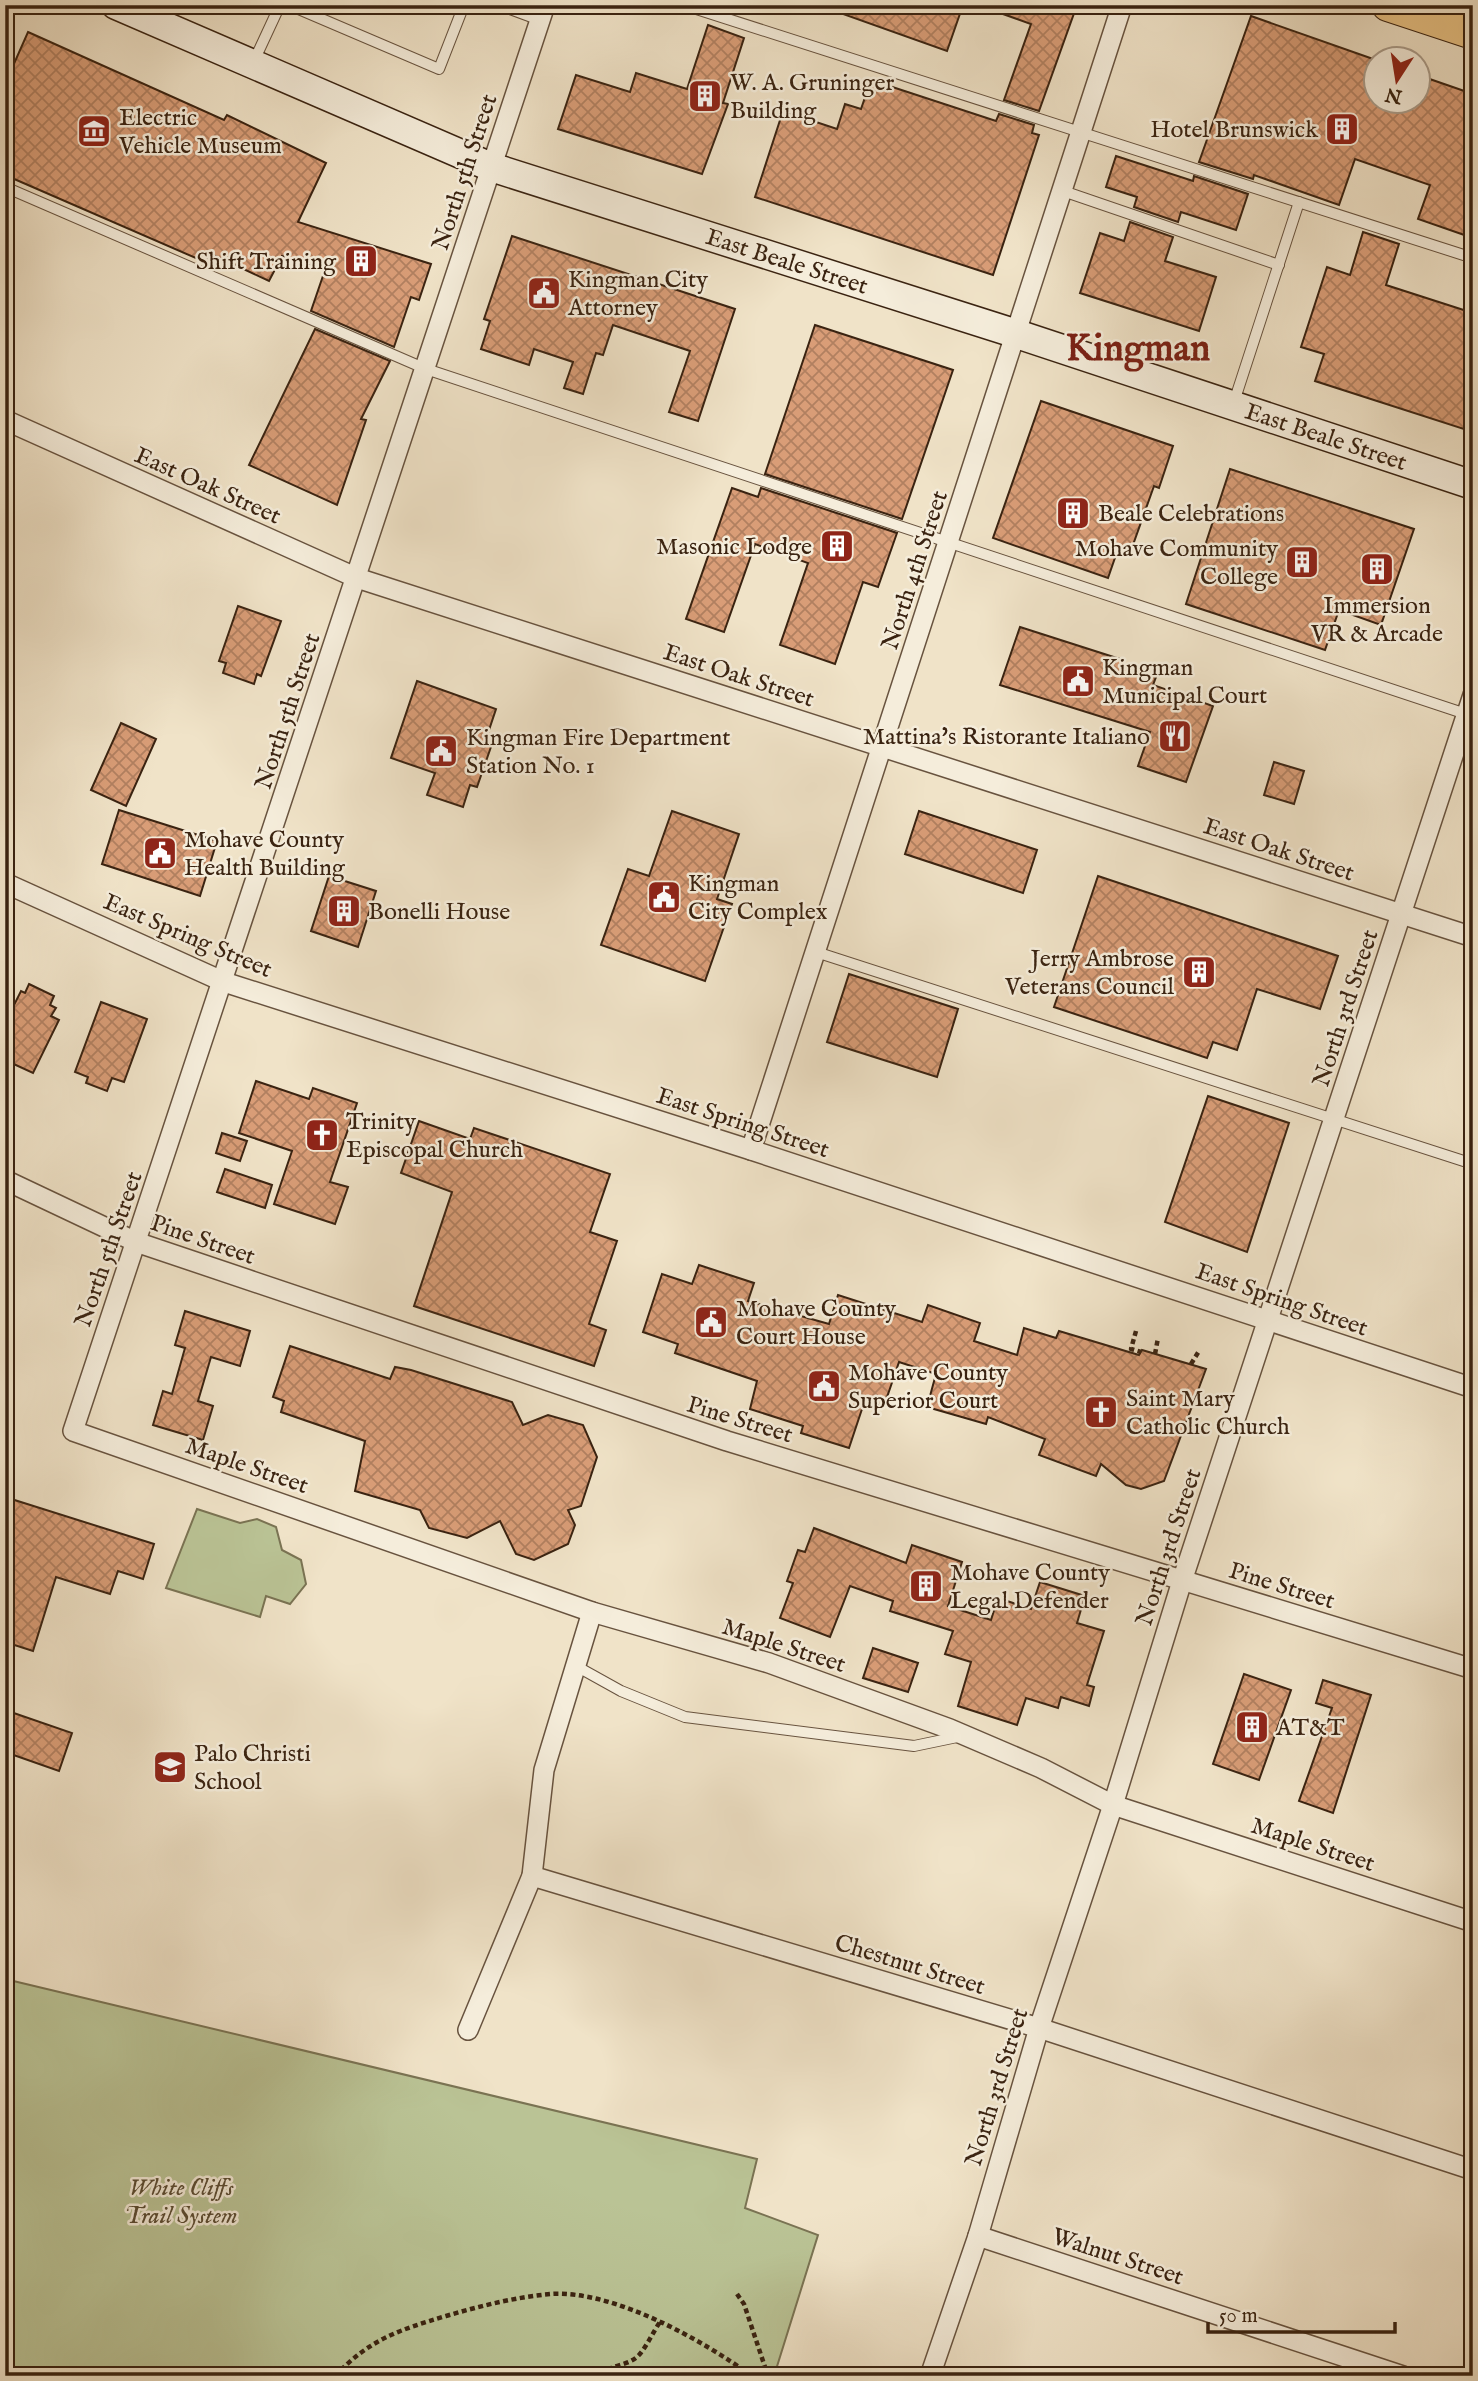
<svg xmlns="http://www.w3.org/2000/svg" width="1478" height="2381" font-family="'IM FELL English',serif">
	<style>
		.green { fill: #bac395; stroke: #7a7353; stroke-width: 2 }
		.building { fill: url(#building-cross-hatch); stroke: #3a2311; stroke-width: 2 }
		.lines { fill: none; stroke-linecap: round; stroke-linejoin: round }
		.service-casing { stroke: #68533f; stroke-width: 12 }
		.minor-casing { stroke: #68533f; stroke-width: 22 }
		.secondary-casing { stroke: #3a2311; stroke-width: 31 }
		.primary-casing { stroke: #3a2311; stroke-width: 34 }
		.path { stroke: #3a2311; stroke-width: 4.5; stroke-dasharray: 5 3.5; stroke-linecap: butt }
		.service { stroke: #f5eddb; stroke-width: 10 }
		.minor { stroke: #f5eddb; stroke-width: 19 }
		.secondary { stroke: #f5eddb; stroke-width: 28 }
		.primary { stroke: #e8c284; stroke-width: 32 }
		.labels { text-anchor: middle; stroke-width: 5; stroke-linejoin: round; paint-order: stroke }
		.poi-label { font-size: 24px; fill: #3a2311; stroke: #f5eddb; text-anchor: start }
		.street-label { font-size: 24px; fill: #3a2311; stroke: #f5eddb }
		.park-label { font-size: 24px; font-style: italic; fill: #5a4b32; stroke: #f5eddb }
		.town-label { font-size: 38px; font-weight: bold; fill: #7a1f14; stroke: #f5eddb }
	</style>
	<defs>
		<pattern id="building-cross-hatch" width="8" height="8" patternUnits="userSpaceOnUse" patternTransform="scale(1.75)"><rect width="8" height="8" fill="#d99d77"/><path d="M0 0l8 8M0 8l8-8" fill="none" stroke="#b18060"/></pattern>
	</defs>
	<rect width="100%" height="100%" fill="#f0e3c8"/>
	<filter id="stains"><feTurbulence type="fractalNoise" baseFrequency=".00286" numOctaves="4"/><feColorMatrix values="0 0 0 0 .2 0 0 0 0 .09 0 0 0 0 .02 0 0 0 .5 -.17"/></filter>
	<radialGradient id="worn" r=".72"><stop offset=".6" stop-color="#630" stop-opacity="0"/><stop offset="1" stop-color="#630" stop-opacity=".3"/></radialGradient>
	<g class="green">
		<path d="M197,1509l43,14 17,-4 19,8 6,23 19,10 5,24 -16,20 -24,-8 -6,21 -94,-29z"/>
		<path d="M5,1979l752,180 -12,49 73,27 -44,141h-769z"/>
	</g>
	<g class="building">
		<path d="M827,5h136l-16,46 -121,-43z"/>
		<path d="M986,5h91l-38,106 -35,-11 27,-76 -45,-16z"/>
		<path d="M1251,16l125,44v42h42v-27l55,19v144l-55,-19 12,-34 -75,-26 -16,46 -85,-30 -1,4 -54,-17z"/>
		<path d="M708,25l36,13 -21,65 5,1 -26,70 -144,-45 18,-54 54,17 6,-19 51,16z"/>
		<path d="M28,32l196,88 3,-5 99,48 -28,59 133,42 -12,36 -8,-3 -17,50 -83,-36 14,-41 -43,-14 -13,25 -60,-28 -4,9 -200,-87v-91z"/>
		<path d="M871,80l125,41 3,-7 35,11 -2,8 7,2 -46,140 -238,-78 28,-86 54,18 8,-25 16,5z"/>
		<path d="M1116,156l77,25 1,-5 54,18 -12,36 -55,-18 -3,10 -44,-15 3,-10 -31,-10z"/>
		<path d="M1130,222l43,15 -8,24 51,16 -17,54 -119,-38 20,-60 24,8z"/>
		<path d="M1363,232l36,12 -13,41 87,28v119l-158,-51 9,-27 -23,-7 26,-80 23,8z"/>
		<path d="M512,236l223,73 -37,112 -29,-9 21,-61 -77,-26 -10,30 -7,-2 -13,41 -19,-6 9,-26 -39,-13 -5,16 -48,-16 9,-28 -6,-2z"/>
		<path d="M815,325l138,45 -51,149 -137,-45z"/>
		<path d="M315,329l75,32 -29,58 5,1 -29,85 -88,-40z"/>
		<path d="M1041,401l132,45 -14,42 -5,-2 -25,70 -12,-4 -9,26 -115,-40z"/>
		<path d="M1230,469l184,60 -33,96 -42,-15 -14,40 -139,-46z"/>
		<path d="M732,488l26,9 3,-9 136,45 -19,54 -15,-5 -28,82 -55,-19 28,-82 -53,-19 -31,88 -38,-13z"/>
		<path d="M238,606l43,15 -20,55 -4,-2 -3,10 -31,-11 3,-10 -7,-2z"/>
		<path d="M1020,627l103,33 -1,5 34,12 -3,8 60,21 -27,76 -48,-16 12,-34 -150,-47z"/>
		<path d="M417,681l79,28 -11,33 7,2 -15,43 -7,-2 -7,22 -36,-12 8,-22 -44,-15z"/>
		<path d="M121,723l35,16 -30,67 -35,-16z"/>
		<path d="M1274,762l30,9 -10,33 -30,-9z"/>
		<path d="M119,810l98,31 -17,55 -98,-32z"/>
		<path d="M672,811l67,23 -22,65 15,5 -27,77 -104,-36 27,-76 21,7z"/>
		<path d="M919,811l118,39 -14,43 -118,-39z"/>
		<path d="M329,876l47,15 -18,56 -47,-16z"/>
		<path d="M1098,876l240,80 -18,53 -63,-20 -20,61 -24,-8 -6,16 -153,-51z"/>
		<path d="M849,974l109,35 -21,68 -110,-35z"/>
		<path d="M29,984l25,12 -4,9 6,3 -5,8 8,4 -26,53 -28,-13v-37l16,-32 4,2z"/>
		<path d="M101,1002l46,17 -23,63 -12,-4 -5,13 -21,-8 2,-6 -13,-5z"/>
		<path d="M256,1081l53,18 4,-11 44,15 -27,79 18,5 -13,37 -61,-20 18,-53 -53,-18z"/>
		<path d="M1208,1096l81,27 -42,129 -82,-30z"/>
		<path d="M419,1121l51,18 4,-11 136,46 -20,58 27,9 -28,83 17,6 -12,36 -180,-60 38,-114 -51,-19z"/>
		<path d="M222,1133l25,8 -7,20 -24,-8z"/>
		<path d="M225,1169l47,16 -7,23 -48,-16z"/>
		<path d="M699,1265l55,18 -6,18 81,23 9,-29 84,27 6,-17 52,18 -6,18 43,14 7,-27 32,10 3,-7 80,24 3,-5 64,19 -42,112 -23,8 -15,-4 -25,-21 -5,12 -57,-21 6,-16 -57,-22 -2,7 -59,-17 9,-33 -37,-12 -15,44 -19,-6 -16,48 -48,-15 2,-7 -53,-17 7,-28 -82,-28 3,-9 -35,-12 19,-58 30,10z"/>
		<path d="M185,1311l65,20 -10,35 -29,-9 -13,44 15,5 -10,34 -50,-15 10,-34 9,3 13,-46 -10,-3z"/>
		<path d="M290,1346l100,33 5,-12 16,3 101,32 11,23 25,-10 35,10 14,32 -16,49 -13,4 7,15 -7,19 -34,16 -18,-6 -16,-33 -33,17 -38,-10 -9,-18 -65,-19 10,-50 -84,-29 3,-11 -11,-4z"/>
		<path d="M5,1497l149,47 -11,35 -25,-8 -8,23 -54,-17 -23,74 -28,-9v-56l6,-17 -6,-1z"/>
		<path d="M814,1528l92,35 6,-18 50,17 -14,44 43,14 7,-22 33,11 9,-27 45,14 -8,27 27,8 -17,54 7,2 -5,19 -28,-9 -3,11 -32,-10 -9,27 -59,-19 13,-44 -26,-8 8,-23 -63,-20 3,-10 -43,-15 -20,51 -50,-19 13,-35 -6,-2 11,-31 7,2z"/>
		<path d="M873,1648l45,15 -10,29 -45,-14z"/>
		<path d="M1244,1674l47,16 -32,90 -46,-16z"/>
		<path d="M1323,1680l48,15 -38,118 -34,-12 33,-93 -16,-5z"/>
		<path d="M5,1710l67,23 -13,38 -54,-19z"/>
	</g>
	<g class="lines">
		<g class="service-casing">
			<g id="service">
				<path d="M289,5l150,64 25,-64"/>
				<path d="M499,5l41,15"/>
				<path d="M684,5l789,253"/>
				<path d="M254,61l26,-56"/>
				<path d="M5,187l421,182 1043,346"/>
				<path d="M1063,191l216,74"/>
				<path d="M1233,405l66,-203"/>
				<path d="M816,952l657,212"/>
				<path d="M576,1666l45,25 64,26 229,29 48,-10"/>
			</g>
		</g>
		<g class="minor-casing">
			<g id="minor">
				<path d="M545,5l-472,1426 519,181 177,51 181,66 91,39 72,37 360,117"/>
				<path d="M5,420l352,158 1116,359"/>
				<path d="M5,883l219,99 527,168 722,238"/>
				<path d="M751,1150l371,-1145"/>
				<path d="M5,1180l131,62 591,199 746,228"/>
				<path d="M532,1876l507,152 434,142"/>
				<path d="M468,2030l64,-154 12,-106 48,-158"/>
				<path d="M978,2236l425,140"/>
				<path d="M930,2376l48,-140 61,-208 74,-223 69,-224 291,-886"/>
			</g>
		</g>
		<g class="secondary-casing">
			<g id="secondary">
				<path id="s1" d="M116,5l375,162 526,167 456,151"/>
			</g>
		</g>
		<g class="primary-casing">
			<path id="primary" d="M1388,5l85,28"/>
		</g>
		<g class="path">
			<path d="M1136,1331l-5,18 10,3"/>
			<path d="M1155,1354l3,-16"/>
			<path d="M1191,1364l8,-13"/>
			<path d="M737,2294l7,10 24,72"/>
			<path d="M335,2376c35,-37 64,-46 111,-60 34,-10 70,-19 105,-22 63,-4 151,46 201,82"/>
			<path d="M602,2376c8,-13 26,-9 37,-21 8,-9 14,-23 21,-33"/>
		</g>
		<use href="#service" class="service"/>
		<use href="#minor" class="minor"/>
		<use href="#secondary" class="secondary"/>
		<use href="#primary" class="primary"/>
	</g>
	<defs>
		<g id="building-square" transform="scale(1.75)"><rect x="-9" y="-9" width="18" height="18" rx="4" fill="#8f2418" stroke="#f5eddb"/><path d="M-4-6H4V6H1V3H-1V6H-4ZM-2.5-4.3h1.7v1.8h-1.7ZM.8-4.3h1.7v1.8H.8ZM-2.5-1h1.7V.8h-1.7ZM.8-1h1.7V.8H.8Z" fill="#fff"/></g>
		<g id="museum-square" transform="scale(1.75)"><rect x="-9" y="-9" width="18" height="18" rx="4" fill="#8f2418" stroke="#f5eddb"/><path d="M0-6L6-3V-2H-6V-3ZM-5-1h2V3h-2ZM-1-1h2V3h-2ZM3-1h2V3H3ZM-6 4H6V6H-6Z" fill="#fff"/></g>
		<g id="civic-square" transform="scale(1.75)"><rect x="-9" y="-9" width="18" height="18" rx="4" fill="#8f2418" stroke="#f5eddb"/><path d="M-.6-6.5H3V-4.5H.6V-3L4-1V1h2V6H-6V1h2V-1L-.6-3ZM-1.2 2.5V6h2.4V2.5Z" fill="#fff"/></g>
		<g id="restaurant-square" transform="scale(1.75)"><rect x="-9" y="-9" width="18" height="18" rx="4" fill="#8f2418" stroke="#f5eddb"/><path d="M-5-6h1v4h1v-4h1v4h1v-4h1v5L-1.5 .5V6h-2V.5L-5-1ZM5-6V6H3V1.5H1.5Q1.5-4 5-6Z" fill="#fff"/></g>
		<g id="church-square" transform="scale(1.75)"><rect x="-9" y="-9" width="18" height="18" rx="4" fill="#8f2418" stroke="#f5eddb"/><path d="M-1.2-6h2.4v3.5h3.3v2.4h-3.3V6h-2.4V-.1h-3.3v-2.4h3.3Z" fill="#fff"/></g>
		<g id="school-square" transform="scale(1.75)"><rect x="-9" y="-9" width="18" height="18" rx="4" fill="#8f2418" stroke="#f5eddb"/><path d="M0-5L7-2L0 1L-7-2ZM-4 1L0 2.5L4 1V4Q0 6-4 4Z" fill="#fff"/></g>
	</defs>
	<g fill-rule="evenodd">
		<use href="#building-square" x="705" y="96"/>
		<use href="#building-square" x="1342" y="129"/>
		<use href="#museum-square" x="94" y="131"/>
		<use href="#building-square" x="361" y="261"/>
		<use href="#civic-square" x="544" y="293"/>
		<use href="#building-square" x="1073" y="513"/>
		<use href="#building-square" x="837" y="546"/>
		<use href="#building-square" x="1302" y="562"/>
		<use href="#building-square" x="1377" y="569"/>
		<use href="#civic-square" x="1078" y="681"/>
		<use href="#restaurant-square" x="1175" y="736"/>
		<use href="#civic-square" x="441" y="751"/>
		<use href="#civic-square" x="160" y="853"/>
		<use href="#civic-square" x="664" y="897"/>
		<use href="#building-square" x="344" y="911"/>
		<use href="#building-square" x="1199" y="972"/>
		<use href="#church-square" x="322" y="1135"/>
		<use href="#civic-square" x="711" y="1322"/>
		<use href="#civic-square" x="824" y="1386"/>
		<use href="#church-square" x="1101" y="1412"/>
		<use href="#building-square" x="926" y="1586"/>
		<use href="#building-square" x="1252" y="1727"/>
		<use href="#school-square" x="170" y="1767"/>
	</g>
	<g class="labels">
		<g class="poi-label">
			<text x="730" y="90">W. A. Gruninger<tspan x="730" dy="28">Building</tspan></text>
			<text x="119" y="125">Electric<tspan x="119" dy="28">Vehicle Museum</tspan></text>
			<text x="1318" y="137" text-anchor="end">Hotel Brunswick</text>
			<text x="336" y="269" text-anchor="end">Shift Training</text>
			<text x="568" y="287">Kingman City<tspan x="568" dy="28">Attorney</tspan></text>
			<text x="1098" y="521">Beale Celebrations</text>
			<text x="812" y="554" text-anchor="end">Masonic Lodge</text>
			<text x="1278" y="556" text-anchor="end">Mohave Community<tspan x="1278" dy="28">College</tspan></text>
			<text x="1377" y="613" text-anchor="middle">Immersion<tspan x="1377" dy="28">VR &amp; Arcade</tspan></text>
			<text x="1102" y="675">Kingman<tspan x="1102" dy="28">Municipal Court</tspan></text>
			<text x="1150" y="744" text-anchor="end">Mattina's Ristorante Italiano</text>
			<text x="466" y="745">Kingman Fire Department<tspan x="466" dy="28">Station No. 1</tspan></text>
			<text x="184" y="847">Mohave County<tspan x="184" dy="28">Health Building</tspan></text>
			<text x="688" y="891">Kingman<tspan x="688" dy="28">City Complex</tspan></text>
			<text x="368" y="919">Bonelli House</text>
			<text x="1174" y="966" text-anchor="end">Jerry Ambrose<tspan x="1174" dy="28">Veterans Council</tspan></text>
			<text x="346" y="1129">Trinity<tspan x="346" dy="28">Episcopal Church</tspan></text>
			<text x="736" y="1316">Mohave County<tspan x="736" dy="28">Court House</tspan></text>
			<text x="848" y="1380">Mohave County<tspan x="848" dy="28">Superior Court</tspan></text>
			<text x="1126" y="1406">Saint Mary<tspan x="1126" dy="28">Catholic Church</tspan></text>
			<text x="950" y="1580">Mohave County<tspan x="950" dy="28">Legal Defender</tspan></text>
			<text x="1276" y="1735">AT&amp;T</text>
			<text x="194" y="1761">Palo Christi<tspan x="194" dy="28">School</tspan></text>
		</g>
		<g class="street-label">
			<text transform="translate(464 172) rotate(-72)" y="8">North 5th Street</text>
			<text dy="8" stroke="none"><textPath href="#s1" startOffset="719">East Beale Street</textPath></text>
			<text dy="8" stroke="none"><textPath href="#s1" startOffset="1286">East Beale Street</textPath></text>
			<text transform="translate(208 485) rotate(24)" y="8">East Oak Street</text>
			<text transform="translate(914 570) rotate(-72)" y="8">North 4th Street</text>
			<text transform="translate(739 675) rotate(18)" y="8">East Oak Street</text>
			<text transform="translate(287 711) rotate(-72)" y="8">North 5th Street</text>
			<text transform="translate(1279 849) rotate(18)" y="8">East Oak Street</text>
			<text transform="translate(188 935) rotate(23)" y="8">East Spring Street</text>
			<text transform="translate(1345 1008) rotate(-72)" y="8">North 3rd Street</text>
			<text transform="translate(743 1122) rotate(18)" y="8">East Spring Street</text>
			<text transform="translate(203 1239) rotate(19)" y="8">Pine Street</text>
			<text transform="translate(108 1249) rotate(-71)" y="8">North 5th Street</text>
			<text transform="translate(1282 1299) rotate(19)" y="8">East Spring Street</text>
			<text transform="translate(740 1419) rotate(17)" y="8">Pine Street</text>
			<text transform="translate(247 1465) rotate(19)" y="8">Maple Street</text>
			<text transform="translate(1168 1547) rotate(-72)" y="8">North 3rd Street</text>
			<text transform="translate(1282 1585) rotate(17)" y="8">Pine Street</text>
			<text transform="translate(784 1645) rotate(18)" y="8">Maple Street</text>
			<text transform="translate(1313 1844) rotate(18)" y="8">Maple Street</text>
			<text transform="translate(910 1964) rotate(17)" y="8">Chestnut Street</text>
			<text transform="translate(996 2087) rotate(-73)" y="8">North 3rd Street</text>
			<text transform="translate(1118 2256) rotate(18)" y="8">Walnut Street</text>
		</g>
		<g class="park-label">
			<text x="181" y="2195">White Cliffs<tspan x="181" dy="28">Trail System</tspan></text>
		</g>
		<g class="town-label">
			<text x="1138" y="360">Kingman</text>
		</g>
	</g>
	<rect width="1478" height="2381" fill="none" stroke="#f0e3c8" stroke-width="28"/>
	<rect x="7" y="7" width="1464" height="2367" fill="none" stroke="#3a2311" stroke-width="3.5"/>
	<rect x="14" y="14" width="1450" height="2353" fill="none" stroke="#3a2311" stroke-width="2"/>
	<g transform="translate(1397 80) rotate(192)"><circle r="33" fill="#f5eddb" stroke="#aa9c8a" stroke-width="2"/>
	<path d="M0-5L12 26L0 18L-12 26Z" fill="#8f2418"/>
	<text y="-10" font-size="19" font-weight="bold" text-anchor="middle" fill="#3a2311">N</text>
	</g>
	<path d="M1208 2322v10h187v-10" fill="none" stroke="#3a2311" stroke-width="3.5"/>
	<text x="1219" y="2322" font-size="21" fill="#3a2311" stroke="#f5eddb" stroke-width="5" paint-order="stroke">50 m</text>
	<rect width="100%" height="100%" filter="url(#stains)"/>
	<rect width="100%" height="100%" fill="url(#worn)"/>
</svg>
